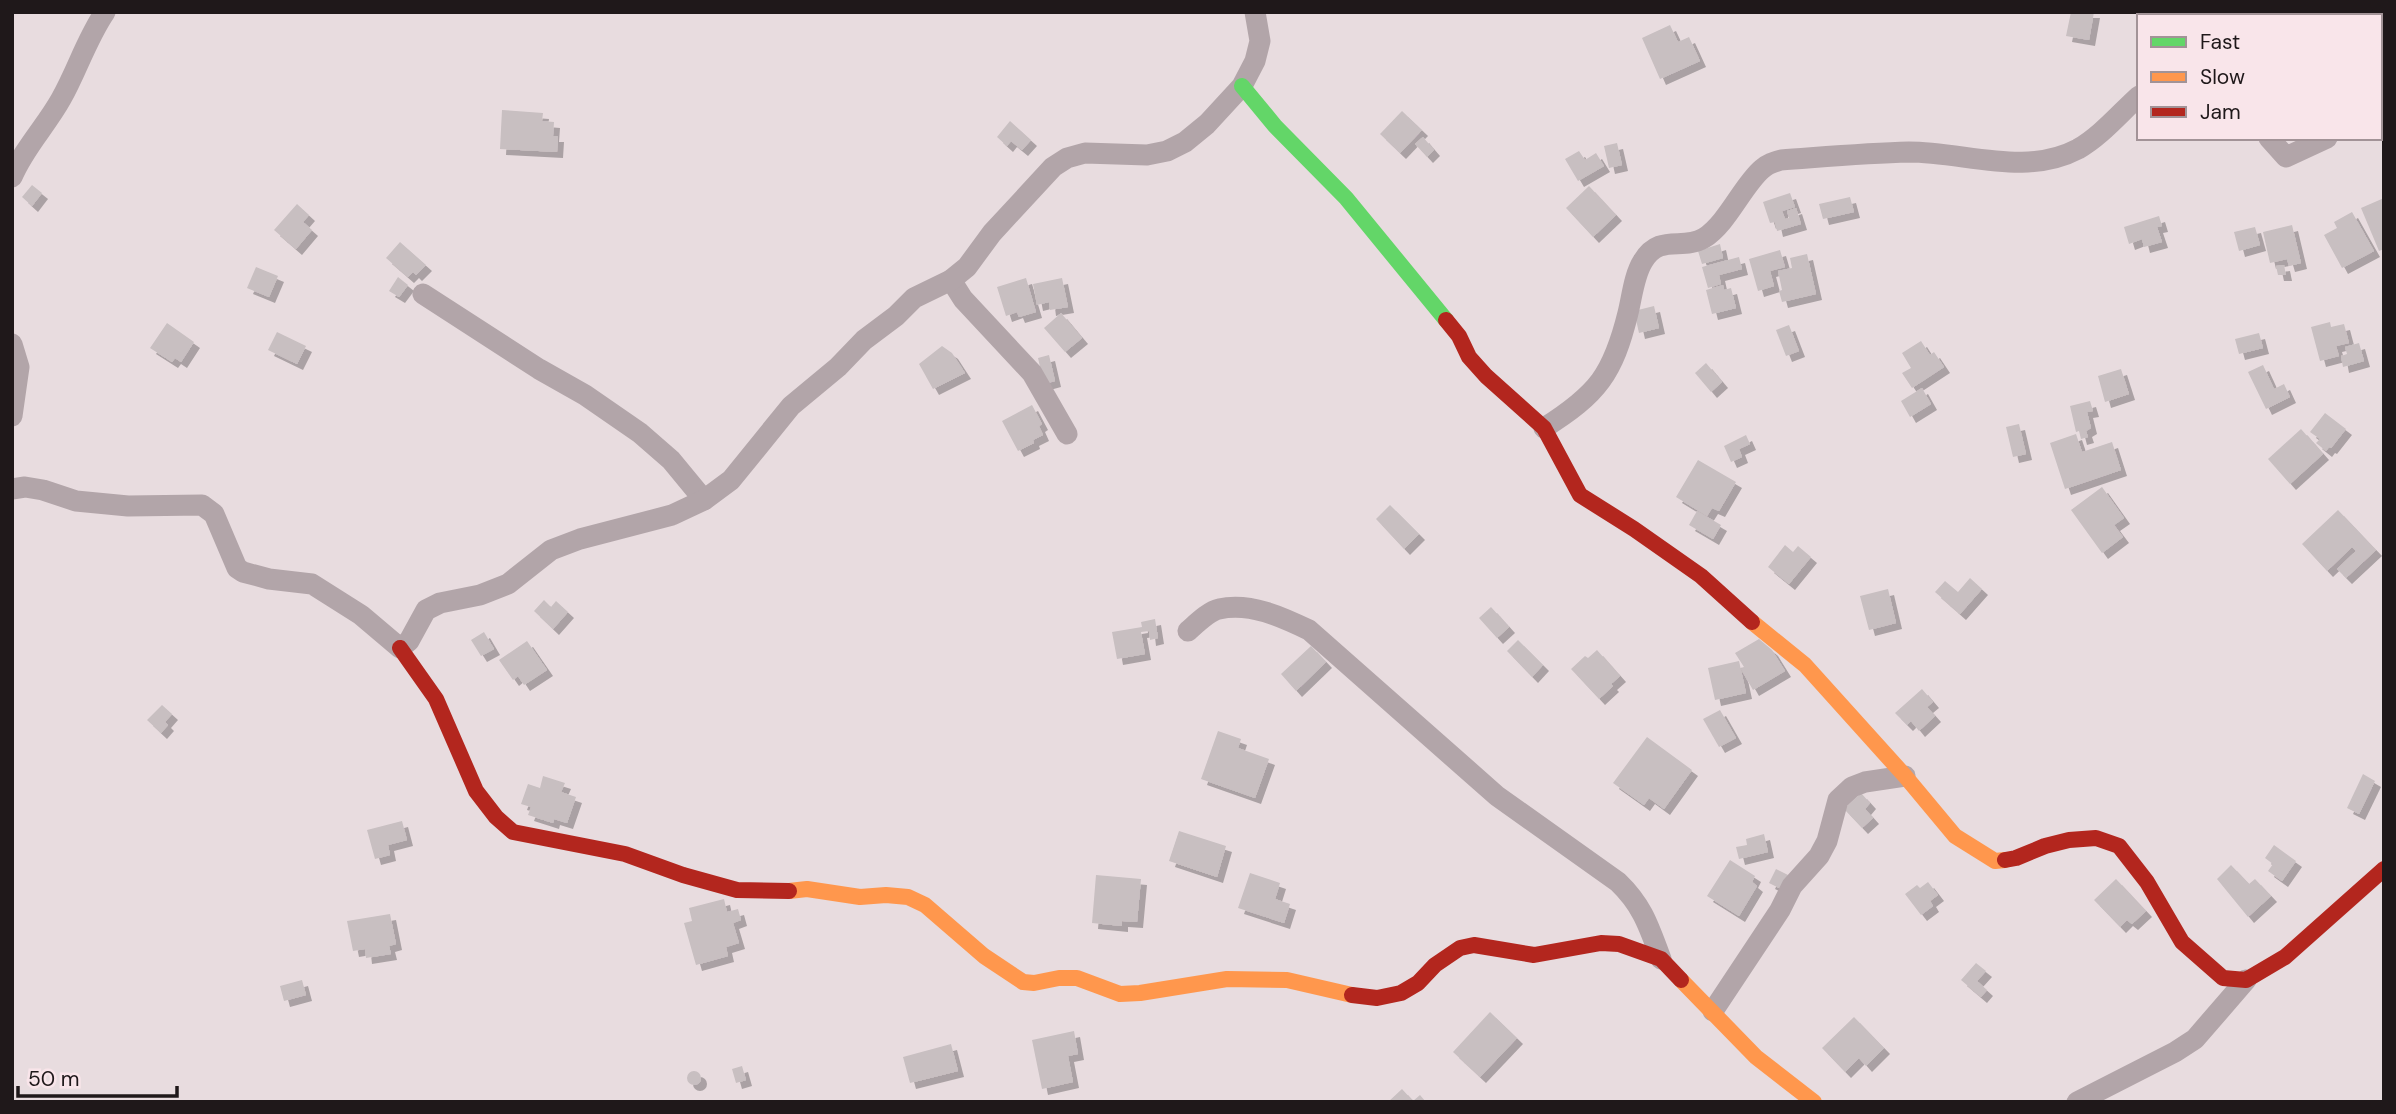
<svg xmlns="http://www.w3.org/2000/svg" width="2396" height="1114" font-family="'DM Sans',sans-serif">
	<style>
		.building { fill: #c8bfc1; filter: url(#shadow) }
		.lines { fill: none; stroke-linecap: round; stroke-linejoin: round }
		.street { stroke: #b2a5a9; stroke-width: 21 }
		.fast { stroke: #63d668; stroke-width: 16 }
		.slow { stroke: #ff974d; stroke-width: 16 }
		.jam { stroke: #b3261e; stroke-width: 16 }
	</style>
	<defs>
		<filter id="shadow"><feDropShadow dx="6" dy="6" stdDeviation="0" flood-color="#0004"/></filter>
	</defs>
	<rect width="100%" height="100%" fill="#e8dcdf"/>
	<g class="building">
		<path d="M2071,12h23l-5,28 -23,-4z"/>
		<path d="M1670,25l8,17 11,-5 11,24 -40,18 -18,-41z"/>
		<path d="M2381,27l3,18 -4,1v-18z"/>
		<path d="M502,110l41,3 -1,8 12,1 -1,14h5l-1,16 -57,-3z"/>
		<path d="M1402,111l20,19 -22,23 -20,-19z"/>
		<path d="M1010,121l21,19 -9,10 -11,-9 -4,5 -10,-9z"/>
		<path d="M1423,137l11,13 -7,7 -12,-13z"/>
		<path d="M1617,143l5,22 -13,3 -5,-22z"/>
		<path d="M1579,151l6,9 11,-7 8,13 -26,15 -13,-22z"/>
		<path d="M32,185l10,8 -10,13 -10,-9z"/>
		<path d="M1589,186l27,29 -23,22 -27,-29z"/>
		<path d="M1790,193l5,14 -13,4 3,8 4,-1 -2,-7 9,-3 5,16 -24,7 -2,-9 -5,1 -7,-21z"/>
		<path d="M1850,197l4,15 -31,7 -4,-15z"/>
		<path d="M2384,198v51l-5,2 -18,-43z"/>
		<path d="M297,204l12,11 -6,7 9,8 -16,19 -22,-19z"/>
		<path d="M2352,212l22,39 -32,17 -18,-33 13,-7 -3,-6z"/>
		<path d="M2159,216l3,10 -5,1 5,15 -18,5 -2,-8 -13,5 -5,-17z"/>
		<path d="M2292,225l9,38 -12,3 -2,-7 -17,4 -7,-31z"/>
		<path d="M2255,227l5,18 -21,6 -5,-19z"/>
		<path d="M400,242l26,23 -10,10 -3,-3 -5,5 -22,-19z"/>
		<path d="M1720,244l3,14 -21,6 -4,-13z"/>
		<path d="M1780,250l5,17 -15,4 4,15 -16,5 -9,-32z"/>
		<path d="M1807,254l9,40 -34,8 -3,-11 3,-1 -4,-19 14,-3 -2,-10z"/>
		<path d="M1739,257l3,12 -23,6 2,9 -13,4 -6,-21z"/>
		<path d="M2284,265l2,10h-8l-2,-9z"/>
		<path d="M256,267l22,9 -9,21 -22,-9z"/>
		<path d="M398,277l10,8 -9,12 -10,-6z"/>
		<path d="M1026,278l10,34 -17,5 -2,-5 -11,4 -9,-29z"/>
		<path d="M1062,278l6,29 -18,3 -1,-8 -12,3 -4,-21z"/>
		<path d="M1723,285l1,5 7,-2 5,20 -24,6 -6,-24z"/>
		<path d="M1654,306l5,22 -20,5 -5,-22z"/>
		<path d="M1061,313l21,25 -17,14 -21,-24z"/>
		<path d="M2330,322l1,5 13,-3 5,19 -13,3 3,10 -19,5 -9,-34z"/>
		<path d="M167,323l27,19 -13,20 -6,-4 -3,4 -22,-14z"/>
		<path d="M1789,325l10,26 -13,5 -10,-26z"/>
		<path d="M277,332l29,14 -9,18 -29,-14z"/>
		<path d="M2259,333l4,15 -24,6 -4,-15z"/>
		<path d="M1921,341l9,14 4,-3 10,15 -32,21 -10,-15 9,-5 -9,-15z"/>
		<path d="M2359,343l5,18 -21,6 -2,-11 6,-2 -2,-7z"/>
		<path d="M942,346l10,7 13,20 -32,16 -14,-25z"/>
		<path d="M1049,355l6,26 -11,3 -6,-26z"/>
		<path d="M1706,363l16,19 -11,10 -16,-19z"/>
		<path d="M2263,365l11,24 10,-5 6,13 -24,12 -18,-37z"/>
		<path d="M2121,369l8,25 -24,8 -7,-26z"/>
		<path d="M1922,388l9,16 -21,13 -9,-16z"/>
		<path d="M2090,401l3,10 -6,1 4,16 -5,3 2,6 -7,2 -2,-8 -3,1 -6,-26z"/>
		<path d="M1032,405l10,19 -3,2 4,9 -10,5 1,3 -16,8 -16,-30z"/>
		<path d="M2325,413l21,16 -15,19 -2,-1 -3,4 -10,-8 4,-4 -10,-7z"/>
		<path d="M2019,424l7,30 -13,3 -7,-30z"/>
		<path d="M2301,429l22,25 -33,30 -22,-25z"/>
		<path d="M2076,434l6,18 30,-10 9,28 -56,19 -15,-46z"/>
		<path d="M1746,435l4,9 -11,5 3,8 -11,5 -7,-16z"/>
		<path d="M1698,460l38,22 -17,29 -7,-3 -5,8 -31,-19z"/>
		<path d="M2102,487l22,31 -10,7 9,12 -21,16 -31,-43z"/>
		<path d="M1390,505l29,29 -15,15 -28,-30z"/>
		<path d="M2338,510l38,40 -30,28 -9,-9 19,-18 -4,-4 -25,24 -25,-27z"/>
		<path d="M1697,511l24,14 -8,14 -24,-14z"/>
		<path d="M1785,545l8,7 5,-6 13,11 -22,27 -21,-17z"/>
		<path d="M1970,578l12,11 -22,25 -25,-22 10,-11 13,11z"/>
		<path d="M1888,589l8,34 -27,7 -9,-34z"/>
		<path d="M544,600l7,7 5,-6 12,11 -15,17 -19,-18z"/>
		<path d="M1491,607l18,20 -12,11 -18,-20z"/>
		<path d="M1155,619l3,19 -8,2 -1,-9 -8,1 4,22 -28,5 -5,-27 30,-5 -1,-5z"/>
		<path d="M484,632l10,17 -13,7 -10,-16z"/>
		<path d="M1759,639l13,11 13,21 -32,19 -12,-21 3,-2 -9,-14z"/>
		<path d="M1518,640l25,25 -11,12 -25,-26z"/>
		<path d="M527,641l20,29 -23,15 -6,-9 -5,4 -14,-20z"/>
		<path d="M1311,646l15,16 -30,29 -15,-17z"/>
		<path d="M1597,650l23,26 -9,8 2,2 -14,13 -28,-30 14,-13 3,2z"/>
		<path d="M1739,661l7,32 -31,7 -7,-32z"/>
		<path d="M1922,689l11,13 -6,5 8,9 -16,15 -8,-10 -4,4 -12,-12z"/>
		<path d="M162,705l10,9 -7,8 3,3 -7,8 -14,-13z"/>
		<path d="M1720,710l16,28 -17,9 -16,-28z"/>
		<path d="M1218,731l23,8 -3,9 31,11 -14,39 -54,-19z"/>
		<path d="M1647,737l45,33 -28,39 -15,-11 -5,7 -31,-22z"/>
		<path d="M2363,774l12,7 -16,33 -12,-6z"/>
		<path d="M543,776l22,7 -4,9 15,5 -9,26 -13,-4 -1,4 -25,-8 3,-8 -10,-3 7,-20 12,4z"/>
		<path d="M1861,793l9,10 -5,6 8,9 -11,10 -18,-19z"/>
		<path d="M402,821l5,19 -19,5 2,10 -15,4 -8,-29z"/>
		<path d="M1179,831l47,15 -9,31 -48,-16z"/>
		<path d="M1764,834l4,18 -29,7 -3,-12 11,-2 -1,-6z"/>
		<path d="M2274,845l22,16 -14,20 -14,-10 5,-7 -8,-6z"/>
		<path d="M1730,860l25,16 -3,6 5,4 -18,30 -32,-20z"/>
		<path d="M2231,865l18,19 6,-5 16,17 -23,21 -31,-38z"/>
		<path d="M1776,869l12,6 -7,14 -12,-6z"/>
		<path d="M1250,873l30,10 -5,16 15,5 -6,19 -46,-15z"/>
		<path d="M1096,875l45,4 -4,43 -15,-1v5l-30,-3z"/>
		<path d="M2116,879l30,32 -14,13 -5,-4 -7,7 -26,-27z"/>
		<path d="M1928,882l10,13 -8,6 3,5 -12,9 -16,-21 12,-9 3,3z"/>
		<path d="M724,899l3,13 11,-3 3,11 -8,3 6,20 -13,4 2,9 -32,9 -12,-42 8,-2 -3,-13z"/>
		<path d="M390,914l6,30 -7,2 2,8 -25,4 -1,-9 -12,2 -6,-30z"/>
		<path d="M1976,963l10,8 -9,10 10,9 -6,7 -20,-17z"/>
		<path d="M302,980l4,15 -22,6 -4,-15z"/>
		<path d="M1490,1012l27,26 -37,39 -27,-25z"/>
		<path d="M1854,1017l30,31 -18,18 -7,-8 -14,14 -23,-24z"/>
		<path d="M1074,1031l4,23 -10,2 5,26 -31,7 -10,-49z"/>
		<path d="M951,1044l7,27 -48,12 -7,-26z"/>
		<path d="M742,1066l4,14 -10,3 -4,-14z"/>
		<circle cx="694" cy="1078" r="7"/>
		<path d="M1402,1089l11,12 7,-6 6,7h-38z"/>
	</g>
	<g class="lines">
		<g class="street">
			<path d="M2219,16l3,-4"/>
			<path d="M2380,115l4,-2"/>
			<path d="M2269,138l17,19 41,-19"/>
			<path d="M12,177c12,-29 34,-51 49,-78 16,-28 25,-59 44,-87"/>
			<path d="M951,280l12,19 69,74 35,61"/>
			<path d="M423,294l116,75 46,26 55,38 31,27 33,40"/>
			<path d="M12,344l7,23 -7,49"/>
			<path d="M1544,428c54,-34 69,-54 84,-115 4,-16 6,-38 15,-52 17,-28 39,-10 61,-23 23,-14 39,-53 58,-69 5,-5 12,-7 19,-9 42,-3 85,-7 128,-8 56,0 116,25 169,-3 23,-13 42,-36 61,-53"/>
			<path d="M12,489l13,-2 18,3 33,11 52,5 74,-1 12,9 23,54 6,4 26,7 43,5 49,31 39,33 9,-7 17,-31 14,-7 40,-8 28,-11 43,-34 29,-11 92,-24 32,-15 27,-20 60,-74 47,-39 26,-27 32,-24 18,-18 37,-18 16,-13 25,-34 61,-66 14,-9 18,-5 62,2 20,-4 18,-9 22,-18 35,-38 13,-25 5,-20 -5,-29"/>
			<path d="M1188,631c8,-7 21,-20 31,-22 31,-7 63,8 90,21l188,166 121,86c25,24 31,45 43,77"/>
			<path d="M1713,1011l67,-101 12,-24 27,-30 8,-15 11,-41 14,-13 13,-5 40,-6"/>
			<path d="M2077,1102l98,-50 20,-13 51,-59"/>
		</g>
		<path class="fast" d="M1242,86l33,40 71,72 100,122"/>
		<g class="slow">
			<path d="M1752,622l53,43 100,111 50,60 40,25 10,-1"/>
			<path d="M789,891l18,-2 53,8 26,-2 22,2 17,8 59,51 39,26 11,1 25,-5h18l43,16 20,-1 87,-14 60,1 65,15"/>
			<path d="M1681,980l75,77 58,45"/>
		</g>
		<g class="jam">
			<path d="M1446,320l13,16 10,21 17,19 58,52 36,67 54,34 67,47 51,46"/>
			<path d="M400,648l36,51 40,92 20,26 17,15 112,22 58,21 54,15 52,1"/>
			<path d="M2005,860l11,-2 29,-12 24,-6 27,-2 23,8 28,36 35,60 41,36 23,2 39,-23 99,-88"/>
			<path d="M1352,995l25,3 24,-5 17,-10 17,-18 25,-17 14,-3 60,10 67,-12 18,1 42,15 20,21"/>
		</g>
	</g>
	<rect width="2396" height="1114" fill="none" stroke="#1f181a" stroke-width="28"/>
	<rect x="2137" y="14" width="245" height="126" fill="#f9e5ea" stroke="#a29397" stroke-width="2"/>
	<rect x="2151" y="37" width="35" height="10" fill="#63d668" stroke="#a29397" stroke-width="2"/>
	<text x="2200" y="49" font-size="21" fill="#1f181a">Fast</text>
	<rect x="2151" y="72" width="35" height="10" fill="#ff974d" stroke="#a29397" stroke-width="2"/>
	<text x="2200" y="84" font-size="21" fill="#1f181a">Slow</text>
	<rect x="2151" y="107" width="35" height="10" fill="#b3261e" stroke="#a29397" stroke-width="2"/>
	<text x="2200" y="119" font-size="21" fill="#1f181a">Jam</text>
	<path d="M18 1086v10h159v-10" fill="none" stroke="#1f181a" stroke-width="3.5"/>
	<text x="28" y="1086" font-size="21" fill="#1f181a" stroke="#f9e5ea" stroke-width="5" paint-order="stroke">50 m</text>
</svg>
